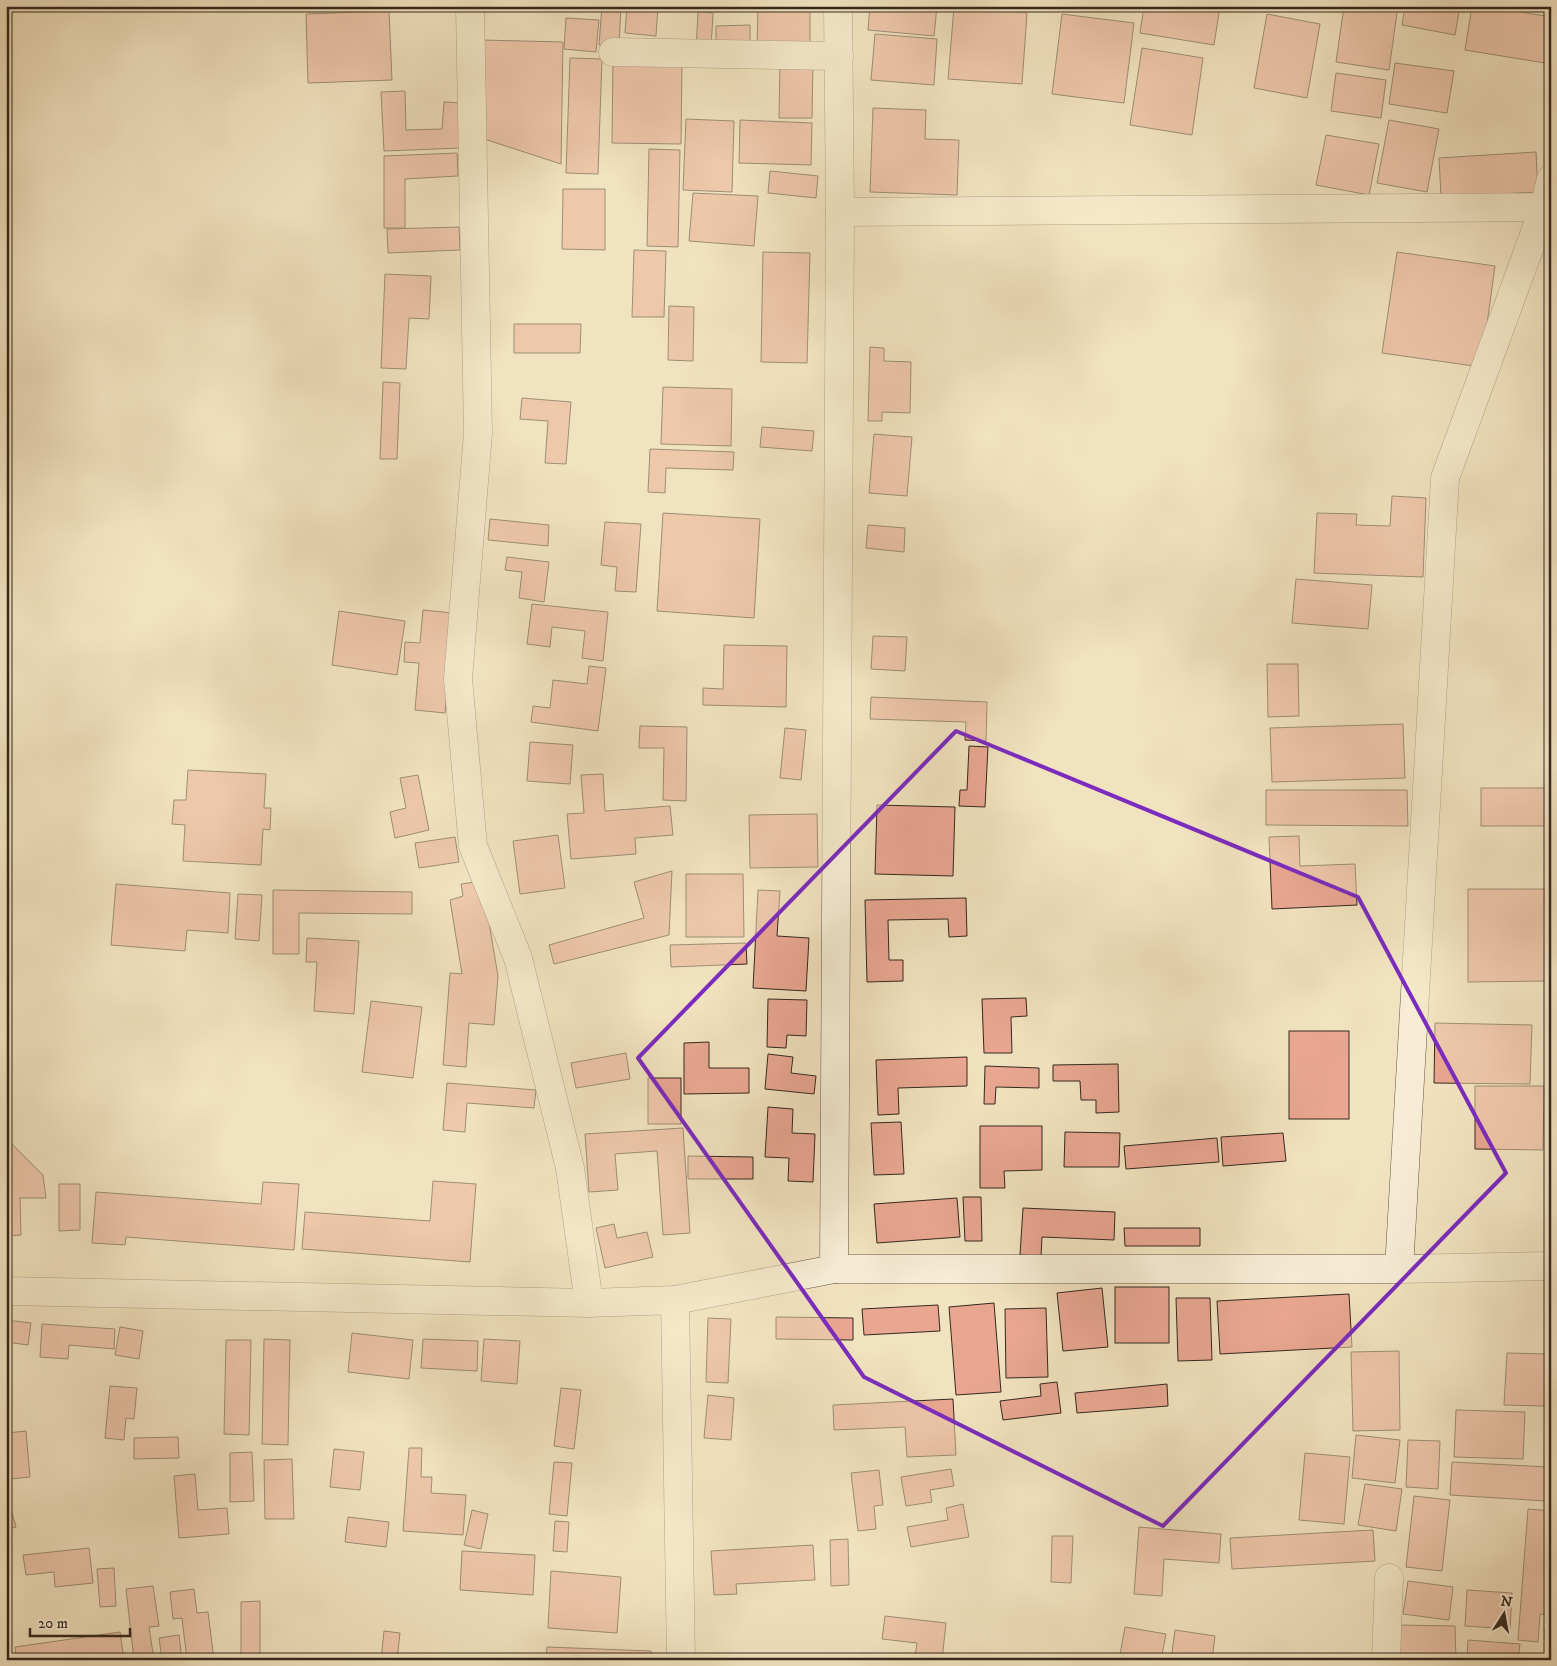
<svg xmlns="http://www.w3.org/2000/svg" width="1557" height="1666" font-family="'IM FELL DW Pica',serif">
	<style>
		.building { fill: #e9a792; stroke: #34281f }
		.lines { fill: none; stroke-linecap: round; stroke-linejoin: round }
		.minor-casing { stroke: #645747; stroke-width: 29 }
		.tertiary-casing { stroke: #645747; stroke-width: 29 }
		.minor { stroke: #f7edd6; stroke-width: 28 }
		.tertiary { stroke: #f7edd6; stroke-width: 28 }
		.marked { fill: none; stroke: #7b2cbf; stroke-width: 4; stroke-linejoin: round }
	</style>
	<rect width="100%" height="100%" fill="#f2e3c0"/>
	<filter id="stains"><feTurbulence type="fractalNoise" baseFrequency=".004" numOctaves="4"/><feColorMatrix values="0 0 0 0 .2 0 0 0 0 .09 0 0 0 0 .02 0 0 0 .5 -.17"/></filter>
	<radialGradient id="worn" r=".72"><stop offset=".6" stop-color="#630" stop-opacity="0"/><stop offset="1" stop-color="#630" stop-opacity=".3"/></radialGradient>
	<g class="building">
		<path d="M483,6h61v5z"/>
		<path d="M602,6h19l-2,40 -20,-1z"/>
		<path d="M627,6h31l-2,30 -31,-3z"/>
		<path d="M701,6h35v5l-35,-2z"/>
		<path d="M758,6h52v41l-53,-2z"/>
		<path d="M870,6h67l-3,30 -66,-6z"/>
		<path d="M1144,6h76l-6,39 -74,-12z"/>
		<path d="M1344,6h54l-9,64 -53,-8z"/>
		<path d="M1405,6h55l-5,29 -53,-10z"/>
		<path d="M1472,6h14l65,11v47l-86,-14z"/>
		<path d="M954,7l73,6 -5,71 -74,-5z"/>
		<path d="M389,11l3,69 -84,3 -2,-69z"/>
		<path d="M698,12l15,1 -2,37h-15z"/>
		<path d="M1062,14l72,9 -10,80 -72,-9z"/>
		<path d="M1267,14l53,10 -13,74 -53,-10z"/>
		<path d="M566,18l33,2 -3,32 -32,-3z"/>
		<path d="M750,25v25h-34v-24z"/>
		<path d="M875,34l62,5 -3,46 -63,-5z"/>
		<path d="M482,40l81,2 -2,122 -80,-26z"/>
		<path d="M1142,48l61,10 -11,77 -62,-10z"/>
		<path d="M570,58l32,1 -4,115 -32,-1z"/>
		<path d="M613,58l69,1 -1,85 -69,-1z"/>
		<path d="M780,61h33l-1,57h-33z"/>
		<path d="M1395,63l59,8 -7,42 -58,-9z"/>
		<path d="M1336,73l50,7 -5,38 -50,-7z"/>
		<path d="M405,91l1,39 36,-1 2,-27 20,1 -3,45 -77,3 -3,-59z"/>
		<path d="M873,108l53,2 -1,29 34,1 -2,55 -87,-3z"/>
		<path d="M686,119l48,2 -2,71 -49,-2z"/>
		<path d="M740,120l72,3 -1,42 -72,-2z"/>
		<path d="M1389,120l50,9 -12,63 -50,-9z"/>
		<path d="M1326,135l53,9 -10,51 -53,-10z"/>
		<path d="M649,149l31,1 -2,97 -31,-1z"/>
		<path d="M1536,152l2,40 -97,5 -2,-39z"/>
		<path d="M457,153l1,23 -53,3v49h-21v-72z"/>
		<path d="M770,171l48,5 -2,22 -48,-5z"/>
		<path d="M563,189h42v61l-43,-1z"/>
		<path d="M693,193l65,3 -4,50 -65,-5z"/>
		<path d="M459,227l1,23 -72,3 -1,-24z"/>
		<path d="M634,250l32,1 -2,66h-32z"/>
		<path d="M763,252l47,1 -3,110 -46,-1z"/>
		<path d="M1397,252l98,14 -14,101 -99,-14z"/>
		<path d="M385,274l46,2 -2,43 -20,-1 -3,51 -25,-1z"/>
		<path d="M669,306l25,1 -1,54 -25,-1z"/>
		<path d="M514,324h67l-1,29h-66z"/>
		<path d="M870,347l14,1v13l27,1 -1,51 -28,-1v9h-14z"/>
		<path d="M383,382l17,1 -3,76h-17z"/>
		<path d="M663,387l69,2 -1,57 -70,-2z"/>
		<path d="M522,398l49,4 -5,62 -21,-1 3,-42 -28,-2z"/>
		<path d="M762,427l52,4 -2,20 -52,-4z"/>
		<path d="M874,434l38,3 -5,59 -38,-3z"/>
		<path d="M650,449l84,3 -1,18 -67,-2 -1,25 -17,-1z"/>
		<path d="M1392,496l34,2 -3,79 -109,-4 3,-60 40,1 -1,11 34,1z"/>
		<path d="M663,513l97,6 -6,99 -97,-7z"/>
		<path d="M490,519l59,6 -1,21 -60,-6z"/>
		<path d="M605,522l36,2 -5,68 -21,-1 2,-24 -16,-2z"/>
		<path d="M868,525l37,3 -1,24 -38,-4z"/>
		<path d="M507,557l42,5 -5,40 -25,-4 3,-26 -17,-2z"/>
		<path d="M1296,579l76,6 -4,44 -76,-6z"/>
		<path d="M532,604l76,8 -5,49 -21,-3 3,-27 -33,-4 -2,20 -23,-3z"/>
		<path d="M423,610l30,3 -8,100 -30,-3 4,-47 -15,-1 1,-20 15,1z"/>
		<path d="M339,611l66,10 -8,54 -65,-10z"/>
		<path d="M873,636l34,1 -2,34 -34,-2z"/>
		<path d="M724,645l63,1 -1,61 -83,-2v-17l20,1z"/>
		<path d="M1267,664h31l1,52 -31,1z"/>
		<path d="M589,666l17,2 -8,63 -67,-9 2,-16 17,2 3,-28 34,4z"/>
		<path d="M871,697l116,5 -1,39 -21,-1 1,-18 -96,-3z"/>
		<path d="M1403,724l2,54 -133,4 -2,-54z"/>
		<path d="M640,726l47,1 -1,74 -23,-1 1,-52h-25z"/>
		<path d="M785,728l21,2 -5,50 -21,-2z"/>
		<path d="M530,742l43,3 -3,39 -43,-3z"/>
		<path d="M969,746l19,1 -3,60 -26,-1 1,-16h7z"/>
		<path d="M188,770l78,4 -2,34h7l-1,22 -7,-1 -2,36 -78,-4 2,-36 -13,-1 2,-24h12z"/>
		<path d="M603,774l2,37 65,-5 3,29 -38,3 1,16 -65,5 -4,-45 17,-1 -3,-38z"/>
		<path d="M418,775l11,55 -34,8 -5,-26 16,-4 -6,-30z"/>
		<rect x="1481" y="788" width="70" height="38"/>
		<path d="M1266,790h141l1,36 -142,-1z"/>
		<path d="M877,805l78,2 -2,69 -78,-2z"/>
		<path d="M817,814l1,53 -68,1 -1,-53z"/>
		<path d="M558,835l7,53 -45,6 -7,-53z"/>
		<path d="M1299,836l1,30 55,-2 2,41 -85,4 -3,-72z"/>
		<path d="M455,837l4,25 -40,6 -4,-25z"/>
		<path d="M672,871l-3,64 -115,29 -5,-19 95,-27 -10,-36z"/>
		<path d="M686,874h57l1,63h-58z"/>
		<path d="M482,881l16,95 -4,49 -25,-2 -3,44 -23,-2 7,-92 12,1 -12,-74 13,-4 -2,-12z"/>
		<path d="M116,884l114,9 -2,40 -41,-3 -2,21 -74,-6z"/>
		<path d="M1468,889h77l2,92 -79,1z"/>
		<path d="M273,890l139,2v22l-113,-1v41h-26z"/>
		<path d="M758,890l22,1 -3,45 32,2 -3,53 -53,-3z"/>
		<path d="M238,894l24,1 -3,46 -24,-2z"/>
		<path d="M966,898l1,38 -18,1 -1,-18 -60,1 1,40h14v21l-36,1 -2,-82z"/>
		<path d="M307,938l52,3 -5,73 -40,-3 3,-49h-11z"/>
		<path d="M746,943l1,21 -76,3 -1,-22z"/>
		<path d="M1026,998l1,18 -16,1 1,36h-28l-2,-54z"/>
		<path d="M768,999l39,1 -1,36 -19,-1 -1,13 -19,-1z"/>
		<path d="M371,1001l51,6 -9,71 -51,-6z"/>
		<path d="M1435,1023l97,2 -2,59 -96,-1z"/>
		<rect x="1289" y="1031" width="60" height="88"/>
		<path d="M709,1042v26h40v25l-65,1v-51z"/>
		<path d="M626,1053l4,26 -54,9 -5,-25z"/>
		<path d="M768,1054l25,3 -2,16 25,3 -2,18 -49,-5z"/>
		<path d="M967,1057v29l-69,2 1,26 -21,1 -2,-55z"/>
		<path d="M1118,1064l1,48 -23,1v-13h-15l-1,-19h-27v-16z"/>
		<path d="M985,1066l54,2v20l-43,-1 -1,17h-11z"/>
		<rect x="648" y="1078" width="33" height="46"/>
		<path d="M447,1083l89,7 -2,18 -67,-5 -2,29 -22,-2z"/>
		<path d="M1475,1086h69l-1,64 -68,-1z"/>
		<path d="M768,1107l25,2 -1,24 23,1 -2,48 -25,-1 1,-23 -24,-1z"/>
		<path d="M901,1122l3,52 -30,1 -3,-52z"/>
		<path d="M980,1126h62v44l-38,1 1,17h-25z"/>
		<path d="M683,1128l7,105 -27,2 -6,-84 -42,3 3,36 -29,2 -4,-58z"/>
		<path d="M1065,1132l55,1 -1,34h-55z"/>
		<path d="M1283,1133l3,28 -63,5 -2,-29z"/>
		<path d="M6,1138l37,37 3,23h-26l1,37 -15,1z"/>
		<path d="M1217,1138l2,24 -93,7 -2,-23z"/>
		<path d="M688,1156l65,1v22h-65z"/>
		<path d="M433,1181l43,3 -6,78 -168,-13 3,-37 125,9z"/>
		<path d="M263,1182l36,2 -5,66 -168,-13 -1,8 -33,-2 4,-51 165,12z"/>
		<path d="M59,1184h21v46l-21,1z"/>
		<path d="M963,1197h18l1,44h-17z"/>
		<path d="M957,1198l3,39 -83,6 -3,-39z"/>
		<path d="M1023,1208l92,4 -1,28 -72,-3 -1,19 -21,-1z"/>
		<path d="M614,1224l3,14 30,-6 6,25 -48,11 -9,-40z"/>
		<path d="M1124,1228h76v18h-75z"/>
		<rect x="1115" y="1287" width="54" height="56"/>
		<path d="M1102,1288l6,59 -45,4 -6,-58z"/>
		<path d="M1349,1294l3,53 -132,7 -3,-53z"/>
		<path d="M1176,1298h34l2,62 -34,1z"/>
		<path d="M994,1303l7,89 -45,3 -7,-88z"/>
		<path d="M938,1305l2,26 -76,4 -2,-26z"/>
		<path d="M1046,1308l2,69 -42,1 -1,-69z"/>
		<path d="M776,1317l77,1v22l-77,-1z"/>
		<path d="M708,1318l23,1 -3,64 -22,-1z"/>
		<path d="M6,1320l25,3 -3,22 -22,-3z"/>
		<path d="M42,1324l73,5 -1,20 -45,-4 -1,14 -28,-2z"/>
		<path d="M120,1327l23,4 -4,28 -24,-4z"/>
		<path d="M352,1333l61,7 -4,39 -61,-7z"/>
		<path d="M264,1339l26,1 -2,105 -26,-1z"/>
		<path d="M423,1339l55,2 -1,30 -56,-3z"/>
		<path d="M484,1339l36,2 -3,43 -36,-3z"/>
		<path d="M226,1340h25l-2,95 -25,-1z"/>
		<path d="M1399,1351l1,79 -47,1 -2,-79z"/>
		<path d="M1507,1353l41,1 -3,52 -41,-1z"/>
		<path d="M1057,1382l4,31 -58,7 -3,-19 41,-5 -1,-12z"/>
		<path d="M1167,1384l1,22 -91,7 -2,-20z"/>
		<path d="M110,1386l27,2 -3,31 -8,-1 -2,22 -19,-2z"/>
		<path d="M561,1388l20,2 -7,59 -20,-3z"/>
		<path d="M708,1395l26,3 -3,42 -27,-2z"/>
		<path d="M953,1399l3,56 -49,2 -2,-30 -71,3 -1,-25z"/>
		<path d="M1456,1410l69,2 -2,47 -69,-2z"/>
		<path d="M26,1431l4,46 -19,2 -4,-46z"/>
		<path d="M1356,1435l44,5 -5,43 -43,-5z"/>
		<path d="M178,1437l1,21 -45,1v-21z"/>
		<path d="M1408,1440l32,1 -2,48 -32,-2z"/>
		<path d="M409,1448h13l-1,29h11l-1,16 35,2 -3,40 -60,-4z"/>
		<path d="M334,1449l30,3 -4,38 -30,-3z"/>
		<path d="M252,1452l2,49 -24,1v-49z"/>
		<path d="M1305,1453l45,4 -6,67 -45,-4z"/>
		<path d="M292,1459l2,60h-29l-1,-59z"/>
		<path d="M554,1462l18,1 -5,53 -18,-2z"/>
		<path d="M1452,1462l96,5 -2,34 -96,-6z"/>
		<path d="M951,1469l3,17 -24,4 2,12 -26,4 -5,-29z"/>
		<path d="M879,1470l4,35 -9,1 2,23 -18,2 -7,-58z"/>
		<path d="M195,1474l3,36 29,-2 2,26 -50,4 -5,-62z"/>
		<path d="M1365,1484l37,5 -6,42 -38,-6z"/>
		<path d="M1414,1496l36,4 -8,71 -36,-4z"/>
		<path d="M9,1501l7,26 -10,3v-28z"/>
		<path d="M963,1504l6,33 -58,10 -4,-20 41,-7 -2,-12z"/>
		<path d="M1528,1509l23,2v104l-11,-1 -2,28 -20,-2z"/>
		<path d="M472,1510l16,4 -7,35 -17,-4z"/>
		<path d="M348,1517l41,5 -3,25 -41,-5z"/>
		<path d="M555,1521l14,1 -2,30 -14,-1z"/>
		<path d="M1139,1527l82,7 -2,29 -55,-4 -2,37 -28,-2z"/>
		<path d="M1373,1530l2,31 -143,8 -2,-31z"/>
		<path d="M1052,1536h21l-2,47 -20,-1z"/>
		<path d="M848,1539l1,46 -18,1 -1,-46z"/>
		<path d="M813,1545l2,35 -79,4 1,10 -23,1 -3,-44z"/>
		<path d="M89,1548l4,35 -38,4 -1,-15 -28,3 -3,-20z"/>
		<path d="M462,1551l73,4 -2,40 -73,-5z"/>
		<path d="M114,1568l2,38 -16,1 -3,-38z"/>
		<path d="M551,1571l70,6 -4,56 -69,-5z"/>
		<path d="M1408,1581l45,6 -4,33 -46,-6z"/>
		<path d="M153,1586l6,40 -10,1 5,33h-20l-8,-71z"/>
		<path d="M194,1589l3,24 11,-1 6,48h-27l-5,-42 -9,1 -3,-27z"/>
		<path d="M1467,1590l45,3 -2,36 -45,-3z"/>
		<path d="M260,1601v59h-19v-58z"/>
		<path d="M885,1616l61,7 -4,37 -27,-4 2,-13 -35,-4z"/>
		<path d="M1396,1625l59,1 1,34h-60z"/>
		<path d="M1125,1627l41,7 -5,26h-42z"/>
		<path d="M1544,1629h7v31h-4z"/>
		<path d="M1175,1630l40,6 -3,24h-41z"/>
		<path d="M384,1631l16,2 -3,27h-16z"/>
		<path d="M120,1632l4,28h-26v-5l-32,5h-49l-2,-13z"/>
		<path d="M179,1635l3,25h-20l-3,-22z"/>
		<path d="M1468,1640l52,4 -2,16h-51z"/>
		<path d="M547,1647l104,4v9h-105z"/>
		<path d="M409,1654l43,6h-44z"/>
		<path d="M863,1654l33,3v3h-34z"/>
		<path d="M456,1655l19,2 -1,3h-18z"/>
	</g>
	<g class="lines">
		<g class="minor-casing">
			<g id="minor">
				<path d="M470,6l8,427 -20,246 15,167 45,112 52,210 19,135"/>
				<path d="M613,52l226,4"/>
				<path d="M840,212l711,-5"/>
				<path d="M834,1269l6,-1057 -2,-206"/>
				<path d="M1399,1269l46,-791 99,-270 7,-29"/>
				<path d="M675,1300l6,360"/>
				<path d="M1386,1660l3,-82"/>
			</g>
		</g>
		<g class="tertiary-casing">
			<path id="tertiary" d="M6,1291l583,12 86,-3 159,-31h565l152,-3"/>
		</g>
		<use href="#minor" class="minor"/>
		<use href="#tertiary" class="tertiary"/>
	</g>
	<path d="M0 0H1557V1666H0ZM956,731l402,166 148,276 -343,353 -299,-149 -226,-319z" fill="#f2e3c0" fill-opacity=".55" fill-rule="evenodd"/>
	<path class="marked" d="M956,731l402,166 148,276 -343,353 -299,-149 -226,-319z"/>
	<rect width="1557" height="1666" fill="none" stroke="#f2e3c0" stroke-width="25"/>
	<rect x="8" y="8" width="1542" height="1651" fill="none" stroke="#34281f" stroke-width="2.5"/>
	<rect x="12" y="12" width="1532" height="1641" fill="none" stroke="#34281f"/>
	<g transform="translate(1504 1614) rotate(11)" stroke="#f7edd6" stroke-width="4" paint-order="stroke">
	<path d="M0-4L9 19L0 12L-9 19Z" fill="#34281f"/>
	<text y="-8" font-size="14" font-weight="bold" text-anchor="middle" fill="#34281f">N</text>
	</g>
	<path d="M30 1628v8h100v-8" fill="none" stroke="#34281f" stroke-width="2.5"/>
	<text x="38" y="1628" font-size="15" fill="#34281f" stroke="#f7edd6" stroke-width="4" paint-order="stroke">20 m</text>
	<rect width="100%" height="100%" filter="url(#stains)"/>
	<rect width="100%" height="100%" fill="url(#worn)"/>
</svg>
